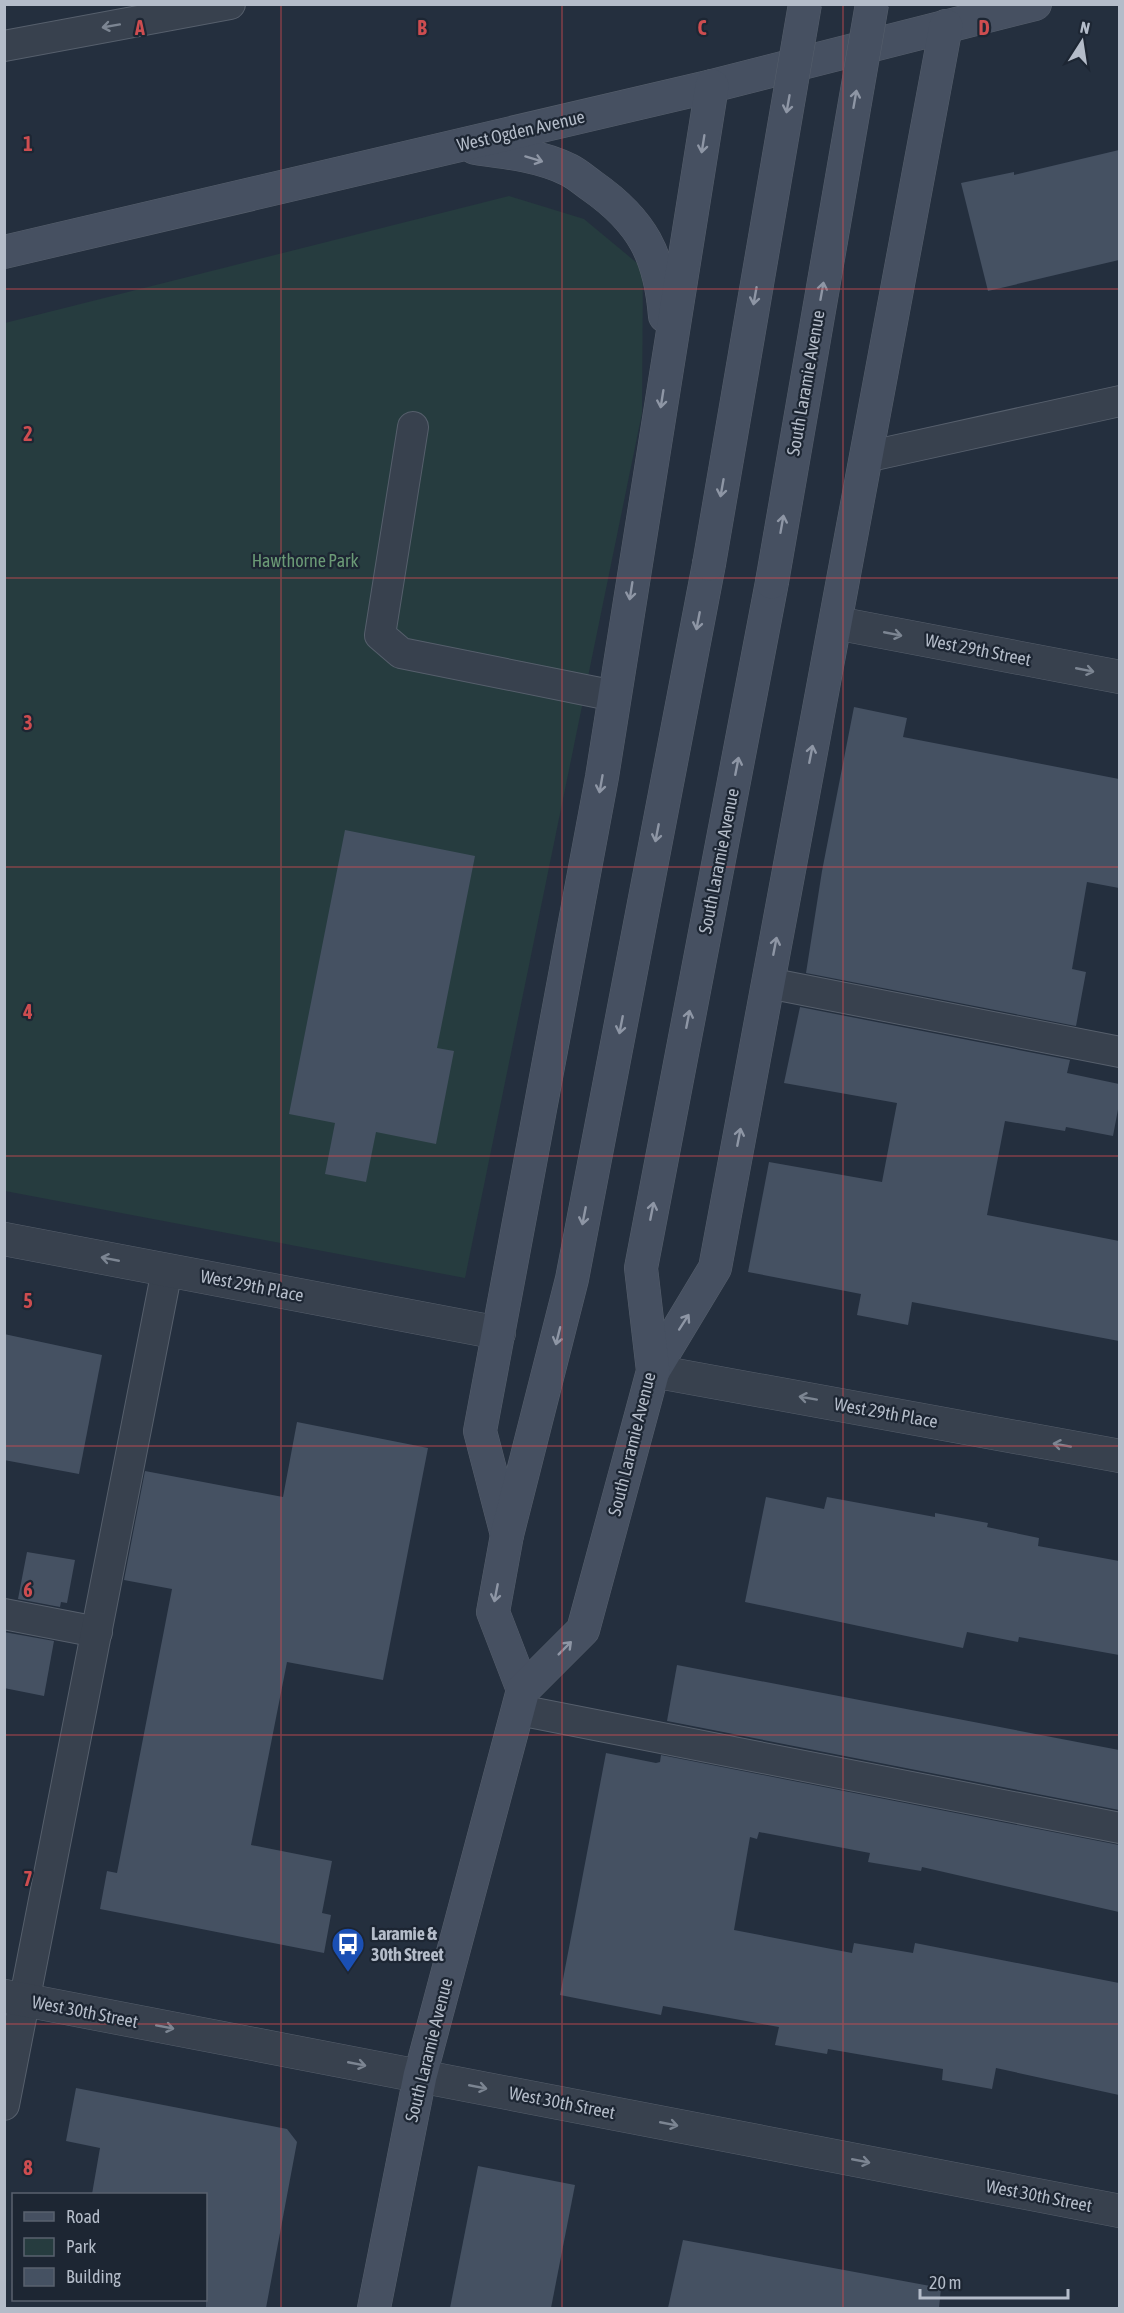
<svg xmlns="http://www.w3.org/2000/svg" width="1124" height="2313" font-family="'Asap Condensed',sans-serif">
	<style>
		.green { fill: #263c3f }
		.building { fill: #455162 }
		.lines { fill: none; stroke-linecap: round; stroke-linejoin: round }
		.service-casing { stroke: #565f6c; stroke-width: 32 }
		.minor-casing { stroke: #565f6c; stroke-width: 34 }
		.secondary-casing { stroke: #565f6c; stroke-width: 34 }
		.service { stroke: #38414e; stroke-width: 30 }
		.minor { stroke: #38414e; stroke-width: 33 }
		.secondary { stroke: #465061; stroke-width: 33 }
		.secondary-bridge-casing { stroke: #565f6c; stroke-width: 34; stroke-linecap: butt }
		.secondary-bridge { stroke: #465061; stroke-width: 33 }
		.oneway { stroke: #7c8592 }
		.oneway2 { stroke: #8e96a5 }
		.grid { fill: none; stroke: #ce4d50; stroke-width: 1.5; stroke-opacity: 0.55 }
		.labels { text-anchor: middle; stroke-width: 4.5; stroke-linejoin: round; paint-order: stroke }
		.street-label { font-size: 18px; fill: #b4bcc9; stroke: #1d2633 }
		.park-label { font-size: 18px; fill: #6b9a76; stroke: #1d2633 }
		.poi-label { font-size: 18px; font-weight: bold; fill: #b4bcc9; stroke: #1d2633; text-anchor: start }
		.grid-label { font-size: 20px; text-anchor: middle; font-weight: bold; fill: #ce4d50; stroke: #1d2633; stroke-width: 4.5; stroke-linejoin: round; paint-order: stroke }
	</style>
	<rect width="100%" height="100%" fill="#242f3e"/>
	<path class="green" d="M509,196l75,23 59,49 -1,145 -177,865 -460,-87v-868z"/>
	<g class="building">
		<path d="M1119,150v110l-131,31 -27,-108 53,-11v3z"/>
		<path d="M854,707l53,11 -4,19 216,42v109l-32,-6 -15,87 14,3 -10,54 -270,-53 16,-102z"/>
		<path d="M345,830l130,26 -38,192 17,3 -18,93 -60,-12 -10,50 -41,-8 10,-51 -46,-9z"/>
		<path d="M800,1007l270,53 -3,13 52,11v20l-6,32 -47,-9 -1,4 -60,-10 -18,94 132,26v100l-207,-39 -4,23 -51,-10 4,-21 -113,-22 21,-110 113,20 15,-79 -113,-20z"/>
		<path d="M4,1334l98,21 -23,119 -75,-14z"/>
		<path d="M297,1422l131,26 -45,232 -96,-18 -36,183 81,16 -10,52 9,2 -7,38 -224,-44 7,-38 10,2 55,-284 -48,-9 21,-109 138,26z"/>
		<path d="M766,1497l58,12 3,-12 108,20v-4l53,10 -1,4 52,11 -1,8 81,15v94l-100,-18 -1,5 -51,-10 -4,16 -218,-46z"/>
		<path d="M27,1552l48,8 -8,43 -6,-1 -1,5 -42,-8z"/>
		<path d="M4,1632l50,9 -10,55 -40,-8z"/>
		<path d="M677,1665l442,85v60l-452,-89z"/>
		<path d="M606,1753l50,10 4,-1 1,-7 458,90v67l-197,-45 -1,4 -53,-9 2,-9 -111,-21 -2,7 -7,-2 -16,93 118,23 2,-10 59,10 2,-10 204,40v112l-123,-27 -4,21 -50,-9 1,-11 -115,-20 -1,5 -52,-9 4,-18 -116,-21 -2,9 -101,-20z"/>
		<path d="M76,2088l211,41 10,13 -31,166h-60v-114h-114l8,-46 -34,-7z"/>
		<path d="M478,2166l97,19 -24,123h-101z"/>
		<path d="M683,2240l258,48 -2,20h-271z"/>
	</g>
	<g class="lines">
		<g class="service-casing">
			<g id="service">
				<path d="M4,46l226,-42"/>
				<path d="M413,427l-33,208 21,18 214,43"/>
				<path d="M866,457l254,-56"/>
				<path d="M768,983l352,69"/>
				<path d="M4,1614l93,18"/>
				<path d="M519,1710l601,118"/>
				<path d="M4,2105l163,-835"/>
			</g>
		</g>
		<g class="minor-casing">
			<g id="minor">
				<path d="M836,623l284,54"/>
				<path d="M4,1239l495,94"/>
				<path d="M653,1371l467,85"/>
				<path d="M4,1996l1116,215"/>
			</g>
		</g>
		<g class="secondary-casing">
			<g id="secondary">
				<path d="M475,148c31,4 66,8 94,22 8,4 16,11 23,16 50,35 68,69 73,130"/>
				<path d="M4,252l708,-166 323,-82"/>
				<path d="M653,1371l62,-103 231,-1242"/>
				<path d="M507,1535l-27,-104 122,-654 110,-691"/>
				<path d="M523,1690l-30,-78 14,-77 65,-256 137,-715"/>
				<path d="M374,2308l46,-232 103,-386 60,-60 70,-259 -12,-103 131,-686"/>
			</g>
		</g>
		<use href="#service" class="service"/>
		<use href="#minor" class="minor"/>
		<use href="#secondary" class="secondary"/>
		<g class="secondary-bridge-casing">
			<g id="secondary-bridge">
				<path d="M709,564l96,-560"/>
				<path d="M772,582l100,-578"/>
			</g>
		</g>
		<use href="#secondary-bridge" class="secondary-bridge"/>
	</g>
	<defs><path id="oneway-shaft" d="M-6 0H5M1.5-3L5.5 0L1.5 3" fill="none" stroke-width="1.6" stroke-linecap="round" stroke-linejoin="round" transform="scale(1.5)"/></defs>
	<g class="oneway">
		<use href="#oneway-shaft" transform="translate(111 26) rotate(170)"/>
		<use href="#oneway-shaft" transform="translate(893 634) rotate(11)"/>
		<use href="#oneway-shaft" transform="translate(1085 670) rotate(11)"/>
		<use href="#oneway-shaft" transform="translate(110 1259) rotate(-169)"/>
		<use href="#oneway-shaft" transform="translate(808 1398) rotate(-170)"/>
		<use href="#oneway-shaft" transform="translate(1062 1445) rotate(-170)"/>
		<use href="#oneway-shaft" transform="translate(165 2027) rotate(11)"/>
		<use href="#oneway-shaft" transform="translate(357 2064) rotate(11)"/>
		<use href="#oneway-shaft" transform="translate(478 2087) rotate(11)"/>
		<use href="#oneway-shaft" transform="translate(669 2124) rotate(11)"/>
		<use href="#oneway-shaft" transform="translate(861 2161) rotate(11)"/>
	</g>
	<g class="oneway2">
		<use href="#oneway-shaft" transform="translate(855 99) rotate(-80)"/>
		<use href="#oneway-shaft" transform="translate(788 104) rotate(100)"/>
		<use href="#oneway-shaft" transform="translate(703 144) rotate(99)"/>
		<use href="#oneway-shaft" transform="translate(534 159) rotate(17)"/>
		<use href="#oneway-shaft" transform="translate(822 291) rotate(-80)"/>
		<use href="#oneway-shaft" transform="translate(755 296) rotate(100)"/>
		<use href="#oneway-shaft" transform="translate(662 399) rotate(99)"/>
		<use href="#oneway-shaft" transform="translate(722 488) rotate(100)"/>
		<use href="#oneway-shaft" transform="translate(782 524) rotate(-80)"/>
		<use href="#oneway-shaft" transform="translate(631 591) rotate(99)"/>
		<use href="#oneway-shaft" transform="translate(698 621) rotate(101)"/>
		<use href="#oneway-shaft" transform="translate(811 754) rotate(-79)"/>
		<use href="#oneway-shaft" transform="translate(737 766) rotate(-79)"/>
		<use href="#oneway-shaft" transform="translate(601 784) rotate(100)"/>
		<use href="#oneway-shaft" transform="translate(657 833) rotate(101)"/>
		<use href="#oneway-shaft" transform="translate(775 946) rotate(-79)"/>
		<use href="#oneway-shaft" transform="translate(688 1019) rotate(-79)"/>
		<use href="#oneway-shaft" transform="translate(621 1025) rotate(101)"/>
		<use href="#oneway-shaft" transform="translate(739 1137) rotate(-79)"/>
		<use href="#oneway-shaft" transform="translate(652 1211) rotate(-79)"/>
		<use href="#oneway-shaft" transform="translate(584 1216) rotate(101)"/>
		<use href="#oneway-shaft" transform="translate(684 1322) rotate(-57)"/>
		<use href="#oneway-shaft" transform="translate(558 1336) rotate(104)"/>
		<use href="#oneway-shaft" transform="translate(496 1593) rotate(101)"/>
		<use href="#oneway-shaft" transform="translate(565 1648) rotate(-45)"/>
	</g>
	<path class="grid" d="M281,4v2304M562,4v2304M843,4v2304M4,289h1116M4,578h1116M4,867h1116M4,1156h1116M4,1446h1116M4,1735h1116M4,2024h1116"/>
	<defs>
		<g id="bus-pin" transform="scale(1.725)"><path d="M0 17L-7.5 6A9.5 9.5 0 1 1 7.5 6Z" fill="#1a4fb4" stroke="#1d2633"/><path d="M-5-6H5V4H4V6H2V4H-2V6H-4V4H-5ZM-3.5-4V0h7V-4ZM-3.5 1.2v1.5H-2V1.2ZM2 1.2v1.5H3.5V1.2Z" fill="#fff"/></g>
	</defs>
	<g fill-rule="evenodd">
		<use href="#bus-pin" x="348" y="1944"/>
	</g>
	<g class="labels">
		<g class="street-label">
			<text transform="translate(521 131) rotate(-13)" y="6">West Ogden Avenue</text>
			<text transform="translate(806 383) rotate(-80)" y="6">South Laramie Avenue</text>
			<text transform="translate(978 650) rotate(11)" y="6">West 29th Street</text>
			<text transform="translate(719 861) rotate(-79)" y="6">South Laramie Avenue</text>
			<text transform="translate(252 1286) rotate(11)" y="6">West 29th Place</text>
			<text transform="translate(886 1413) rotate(10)" y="6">West 29th Place</text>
			<text transform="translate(632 1444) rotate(-76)" y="6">South Laramie Avenue</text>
			<text transform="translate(85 2012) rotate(11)" y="6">West 30th Street</text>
			<text transform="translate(429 2050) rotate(-76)" y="6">South Laramie Avenue</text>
			<text transform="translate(562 2103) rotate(11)" y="6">West 30th Street</text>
			<text transform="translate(1039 2196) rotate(11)" y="6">West 30th Street</text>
		</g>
		<g class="park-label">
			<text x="305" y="567">Hawthorne Park</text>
		</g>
		<g class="poi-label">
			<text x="371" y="1940">Laramie &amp;<tspan x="371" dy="21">30th Street</tspan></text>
		</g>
	</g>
	<g class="grid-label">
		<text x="140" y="35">A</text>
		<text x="422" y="35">B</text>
		<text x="702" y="35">C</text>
		<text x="984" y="35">D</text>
		<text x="28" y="151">1</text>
		<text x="28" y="441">2</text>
		<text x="28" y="730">3</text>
		<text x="28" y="1019">4</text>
		<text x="28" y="1308">5</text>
		<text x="28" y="1597">6</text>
		<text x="28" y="1886">7</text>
		<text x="28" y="2175">8</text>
	</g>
	<rect width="1124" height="2313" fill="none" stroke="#b4bcc9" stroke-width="12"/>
	<rect x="12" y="2193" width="195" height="108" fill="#1d2633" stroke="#59626f" stroke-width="1.5"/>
	<rect x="24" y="2212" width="30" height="9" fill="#465061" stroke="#59626f" stroke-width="1.5"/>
	<text x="66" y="2223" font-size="18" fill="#b4bcc9">Road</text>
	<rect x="24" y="2238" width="30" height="18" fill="#263c3f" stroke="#59626f" stroke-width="1.5"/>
	<text x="66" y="2253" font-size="18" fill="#b4bcc9">Park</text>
	<rect x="24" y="2268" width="30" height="18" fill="#455162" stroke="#59626f" stroke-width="1.5"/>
	<text x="66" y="2283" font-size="18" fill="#b4bcc9">Building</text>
	<g transform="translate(1082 42) rotate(12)" stroke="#1d2633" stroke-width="4.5" paint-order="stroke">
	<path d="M0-4.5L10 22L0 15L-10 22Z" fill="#b4bcc9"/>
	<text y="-9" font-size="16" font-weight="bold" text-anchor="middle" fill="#b4bcc9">N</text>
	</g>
	<path d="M920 2289v9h148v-9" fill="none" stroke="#b4bcc9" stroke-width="3"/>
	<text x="929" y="2289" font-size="18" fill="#b4bcc9" stroke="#1d2633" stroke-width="4.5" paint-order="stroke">20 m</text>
</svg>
